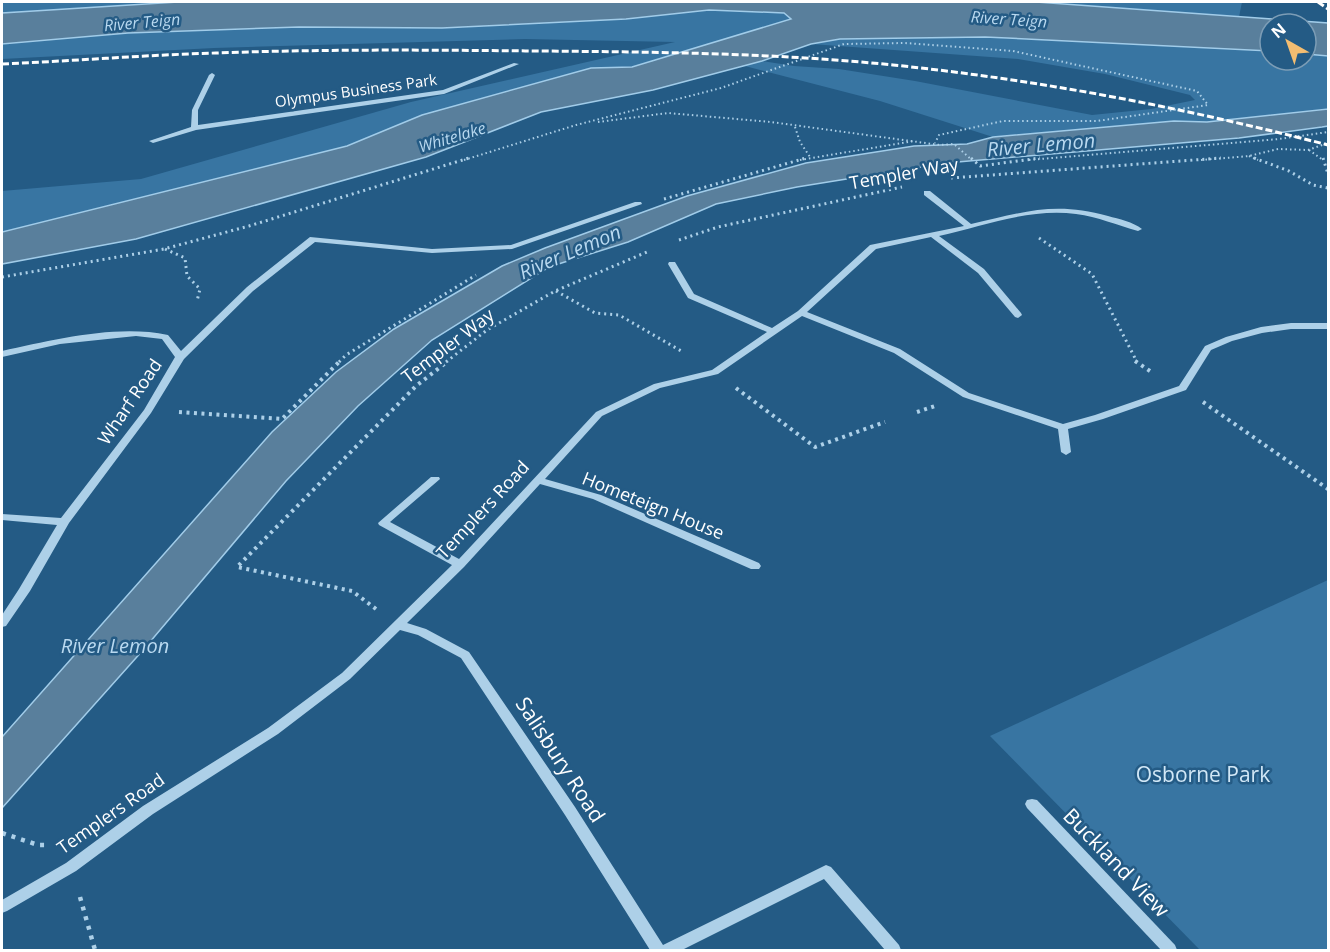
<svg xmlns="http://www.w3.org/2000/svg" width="1330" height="952" font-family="'Open Sans',sans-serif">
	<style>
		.green { fill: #3875a2 }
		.water { fill: #597f9c; stroke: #a1cce9; stroke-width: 1.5 }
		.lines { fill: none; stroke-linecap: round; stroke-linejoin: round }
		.path-far3 { stroke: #add0e8; stroke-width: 2; stroke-dasharray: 1.5 3; stroke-linecap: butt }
		.path-far2 { stroke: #add0e8; stroke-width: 3; stroke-dasharray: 2 4; stroke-linecap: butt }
		.path-far1 { stroke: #add0e8; stroke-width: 4; stroke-dasharray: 3 4.5; stroke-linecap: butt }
		.path { stroke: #add0e8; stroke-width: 4.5; stroke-dasharray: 4 6; stroke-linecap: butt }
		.minor { fill: #add0e8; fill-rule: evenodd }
		.rail { stroke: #fff; stroke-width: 3; stroke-dasharray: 7 3; stroke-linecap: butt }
		.labels { text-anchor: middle; stroke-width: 5; stroke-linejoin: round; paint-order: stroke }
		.far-street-label { font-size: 15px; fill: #fff; stroke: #245b85 }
		.far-water-label { font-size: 16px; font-style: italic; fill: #b9d9f0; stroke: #245b85 }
		.street-label { font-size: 18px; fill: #fff; stroke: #245b85 }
		.water-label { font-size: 20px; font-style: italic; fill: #b9d9f0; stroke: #245b85 }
		.near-street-label { font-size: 21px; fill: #fff; stroke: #245b85 }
		.near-park-label { font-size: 21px; fill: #d1e7f6; stroke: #245b85 }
	</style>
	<rect width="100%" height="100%" fill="#245b85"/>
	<g class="green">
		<path d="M2,2h176l-176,11z"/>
		<path d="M1036,2h206l-3,15z"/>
		<path d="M709,10l75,3 8,6 -160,48 -41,1 -169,47 -75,31 -345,86v-41l139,-12 270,-77 264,-60 -150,-3 -311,9 -212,11v-15l126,-11 171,-6 153,1 174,-9z"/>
		<path d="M954,36l277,12 39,3v9h36v-6l22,2v53l-121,13 -33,-1 -181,16 -113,-36 -139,-36 21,-4 32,5 45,3 76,12 177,34 59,-6 44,-9 -5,-5 -85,-21 -87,-15 -207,-15 29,-5z"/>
		<path d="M1328,580v370h-128l-210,-214z"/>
	</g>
	<g class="water">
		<path d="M178,2h858l292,21v33l-22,-2v-30h-36v27l-285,-14 -145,2 -29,5 -49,17 -109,29 -112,22 -115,45 -290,82 -134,25v-32l345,-86 75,-31 169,-47 41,-1 159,-48 -7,-6 -75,-3 -83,9 -184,9 -143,-1 -171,6 -126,11v-31z"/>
		<path d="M1328,109v17l-6,1 -83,11 -293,25 -149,24 -81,17 -88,38 -79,25 -117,73 -74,66 -72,75 -142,168 -142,159v-71l270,-305 64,-60 58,-43 108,-63 43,-18 142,-52 119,-33 108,-17 53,-2 26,-7 181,-16 33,1z"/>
	</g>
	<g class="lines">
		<g class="path-far3">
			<path d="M598,122l70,-9 103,9 169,23 14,-1 18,16"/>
			<path d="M795,127l5,15 10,15"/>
			<path d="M1309,150l14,10"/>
			<path d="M1249,156l9,4"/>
			<path d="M464,160l112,-35 145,-37 123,-44 61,-1 108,8 184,40 11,14 -111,16h-94l-64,14 -4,8"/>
			<path d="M800,160l114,-19"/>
			<path d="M1029,160l250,-21 49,-7"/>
			<path d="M1201,160l48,-4 29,-7 30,1 20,-7"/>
		</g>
		<g class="path-far2">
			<path d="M971,158l9,8 60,-8"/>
			<path d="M1254,158l35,13 24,14 15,3"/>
			<path d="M1323,158l5,16"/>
			<path d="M951,178l270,-20"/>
			<path d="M664,199l142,-41"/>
			<path d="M1039,238l53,36 45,88"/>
			<path d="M679,240l39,-13 184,-40"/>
			<path d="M165,249l20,9 2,18 13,13 -3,12"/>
			<path d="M2,277l162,-28 85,-23 220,-68"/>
			<path d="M556,291l39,22 24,2 64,37"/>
			<path d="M339,362l7,-7 130,-80"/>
			<path d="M446,362l41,-32 68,-39 92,-39"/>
		</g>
		<g class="path-far1">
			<path d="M1135,361l15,10"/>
			<path d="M736,388l79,59 70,-25"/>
			<path d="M1203,402l125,87"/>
			<path d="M179,412l103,7 58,-58"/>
			<path d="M917,412l18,-6"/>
			<path d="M376,609l-24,-18 -115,-24 179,-181 32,-25"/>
		</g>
		<g class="path">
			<path d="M2,833l36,12h9"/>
			<path d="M80,897l15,53"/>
		</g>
		<g class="minor">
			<path d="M514,63l5,1 -75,30 -248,36 -43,13 -4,-2 42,-14 1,-17 17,-35 3,-2 3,2 -17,35v15l245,-35z"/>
			<path d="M924,191h6l41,33c52,-12 84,-23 137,-8 11,3 25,6 34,13l-4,2c-21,-6 -40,-14 -62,-17 -47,-6 -92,12 -137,22l45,33 37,44 1,2 -4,3 -3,-1 -37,-44 -47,-36 -55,12 -69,63 93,37 69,44 94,31 32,-9 84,-29 26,-40 21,-9 35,-10 30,-4h37v6h-37l-29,4 -30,8 -21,9 -25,40 -83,29 -35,10 3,23 -5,3 -5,-3 -3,-23 -95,-32 -69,-44 -92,-37 -84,58 -58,14 -58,28 -57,63 56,16 158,68 2,3 -2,3h-8l-158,-70 -53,-15 -76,83 -57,56 19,6 43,23 106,155 88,138 163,-80 5,2 68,78 2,5h-16l-61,-71 -142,71h-32l-85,-135 -104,-157 -43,-23 -18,-5 -50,49 -72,55 -125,80 -77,57 -69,40 -5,2v-13l64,-37 77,-57 125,-78 74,-55 110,-108 -73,-40 -1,-2 53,-46h8l1,2 -50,43 69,37 137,-147 58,-28 58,-14 55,-38 -79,-34 -20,-34 1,-2h6l19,32 78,34 26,-17 72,-66 94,-19 -40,-31z"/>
			<path d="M635,202h6l1,2 -130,45 -80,4 -117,-11 -62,49 -69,68 -33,54 -82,110 -39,68 -24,35 -4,1v-12l17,-26 38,-64 -55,-5v-6l59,4 83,-108 31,-53 -13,-18 -26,-3 -76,8 -58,13v-6c51,-11 114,-27 166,-16l13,16 66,-64 63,-50 122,12 79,-4z"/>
			<path d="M1032,799l5,1 138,145 2,5h-16l-134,-142 -2,-4 2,-4z"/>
		</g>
		<g class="rail">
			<path d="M1318,2l10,7"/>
			<path d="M2,64c71,-3 143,-9 214,-11 108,-4 215,-3 322,-2 119,1 237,2 355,14 147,15 292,43 435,80"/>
		</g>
	</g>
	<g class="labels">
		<g class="far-street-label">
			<text transform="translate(356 91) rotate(-8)" y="5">Olympus Business Park</text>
		</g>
		<g class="far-water-label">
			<text transform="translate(1009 19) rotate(4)" y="6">River Teign</text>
			<text transform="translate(142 22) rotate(-5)" y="6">River Teign</text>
			<text transform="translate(452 137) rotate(-17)" y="6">Whitelake</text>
		</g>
		<g class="street-label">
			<text transform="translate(904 174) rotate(-10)" y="6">Templer Way</text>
			<text transform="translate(448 346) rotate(-37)" y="6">Templer Way</text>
			<text transform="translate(130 402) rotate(-56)" y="6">Wharf Road</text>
			<text transform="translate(653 506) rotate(22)" y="6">Hometeign House</text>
			<text transform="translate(483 510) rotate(-47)" y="6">Templers Road</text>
			<text transform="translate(111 814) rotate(-35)" y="6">Templers Road</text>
		</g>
		<g class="water-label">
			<text transform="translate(1041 145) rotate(-5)" y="7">River Lemon</text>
			<text transform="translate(570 252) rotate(-23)" y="7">River Lemon</text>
			<text x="115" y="653">River Lemon</text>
		</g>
		<g class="near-street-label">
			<text transform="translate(560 760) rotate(57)" y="7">Salisbury Road</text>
			<text transform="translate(1116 863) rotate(46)" y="7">Buckland View</text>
		</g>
		<g class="near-park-label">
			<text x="1203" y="782">Osborne Park</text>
		</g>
	</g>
	<rect width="1330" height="952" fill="none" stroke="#ffffff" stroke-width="6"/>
	<g transform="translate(1288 42) rotate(320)"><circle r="28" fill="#245b85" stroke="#7c9db6" stroke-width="1.5"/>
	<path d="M0-4.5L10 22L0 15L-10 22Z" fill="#f3bd71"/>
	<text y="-9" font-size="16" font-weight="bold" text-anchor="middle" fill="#ffffff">N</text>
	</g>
</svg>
